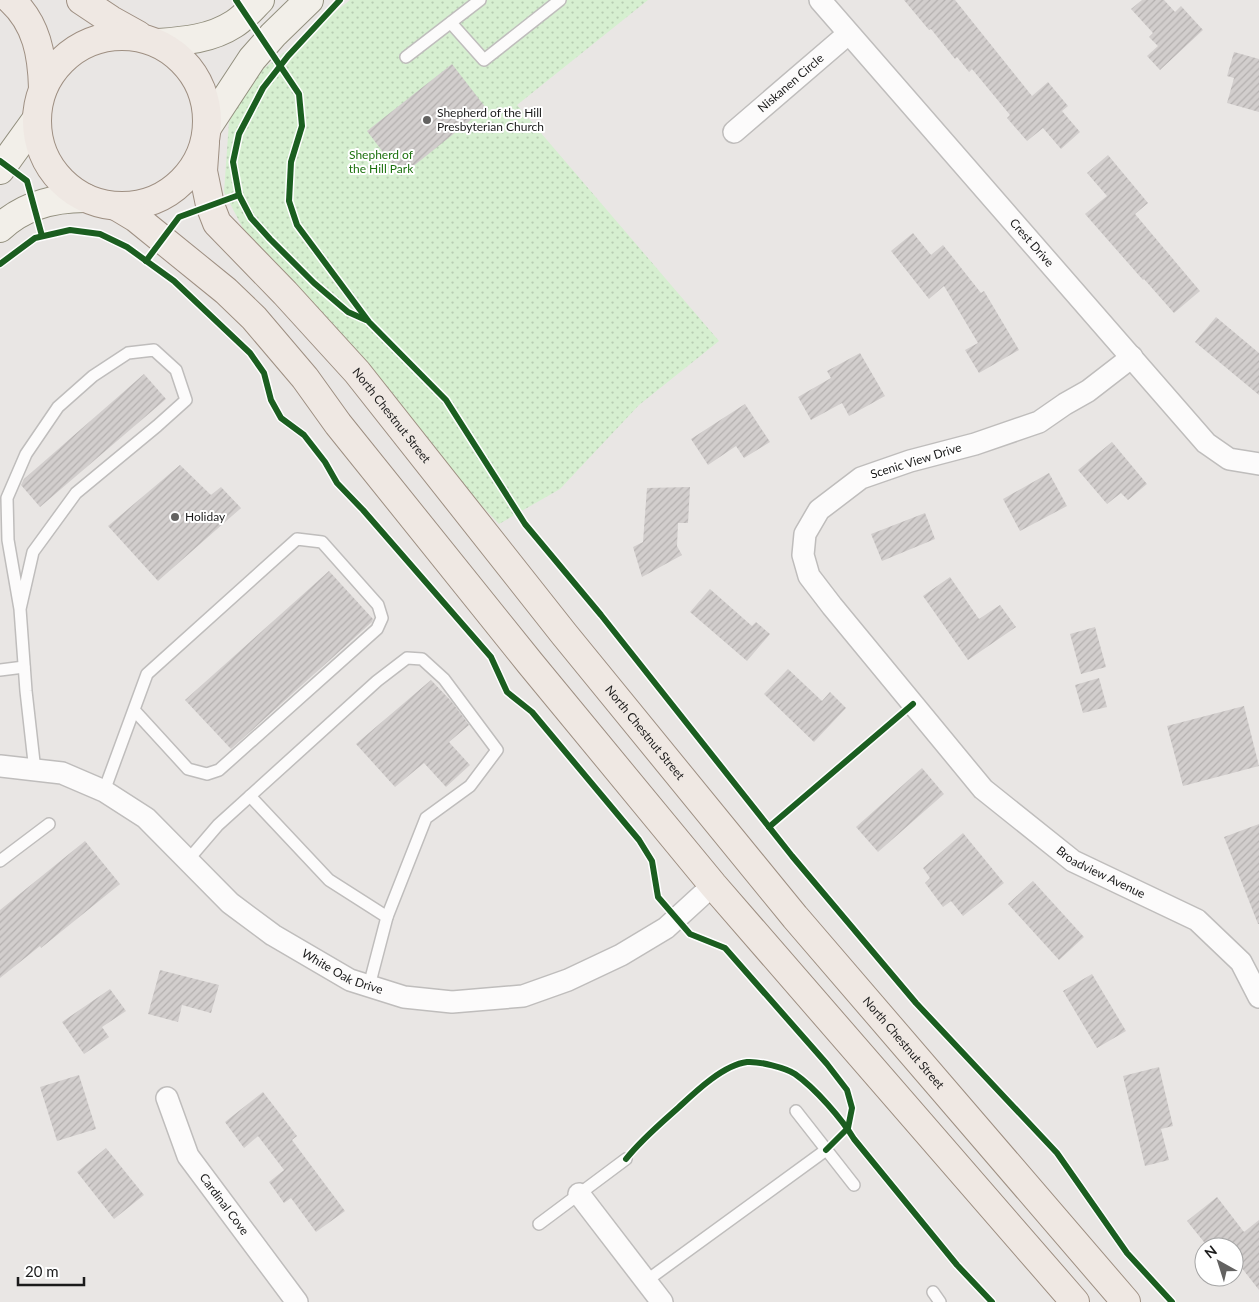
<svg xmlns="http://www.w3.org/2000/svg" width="1259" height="1302" font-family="Lato,sans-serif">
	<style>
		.park { fill: url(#park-dots) }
		.building { fill: url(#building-hatch) }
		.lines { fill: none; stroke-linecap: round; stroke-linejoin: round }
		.lane-casing { stroke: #bfbdbc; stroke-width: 14 }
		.street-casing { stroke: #bfbdbc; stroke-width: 24 }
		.secondary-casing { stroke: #928f7e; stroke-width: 30 }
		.primary-casing { stroke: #9e8f82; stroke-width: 30 }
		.lane { stroke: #fcfbfb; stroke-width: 11 }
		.street { stroke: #fcfbfb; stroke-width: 21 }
		.secondary { stroke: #f2efe9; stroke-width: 28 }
		.primary { stroke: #efe8e3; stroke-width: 28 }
		.cycleway-casing { stroke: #fff; stroke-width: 9 }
		.cycleway { stroke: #1b5e20; stroke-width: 6 }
		.poi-dot { fill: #636261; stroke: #fff; stroke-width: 2 }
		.labels { text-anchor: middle; stroke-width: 4; stroke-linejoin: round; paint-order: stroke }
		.street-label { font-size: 12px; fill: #1b1b1b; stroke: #fff }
		.poi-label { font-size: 12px; fill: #1b1b1b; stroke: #fff; text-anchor: start }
		.park-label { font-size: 12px; fill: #1e7210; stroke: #fff }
	</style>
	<defs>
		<pattern id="park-dots" width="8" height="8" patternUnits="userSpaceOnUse" patternTransform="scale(1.25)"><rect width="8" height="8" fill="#d6efd0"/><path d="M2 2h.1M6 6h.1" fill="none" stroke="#b7ccb2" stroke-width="1.8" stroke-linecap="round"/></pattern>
		<pattern id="building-hatch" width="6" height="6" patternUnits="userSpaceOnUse" patternTransform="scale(1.25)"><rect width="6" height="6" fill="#d2cecd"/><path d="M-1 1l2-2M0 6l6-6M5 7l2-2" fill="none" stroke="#b4b0af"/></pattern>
	</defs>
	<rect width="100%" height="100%" fill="#e9e6e4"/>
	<path class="park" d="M350,0h298l-131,105 202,236 -80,64 -79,84 -61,35 -71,-75 -86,-115 -52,-55 -41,-39 -25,-48 5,-70 22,-43z"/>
	<g class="building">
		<path d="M904,0h51l77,96 16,-14 20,24 -6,5 18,21 -19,17 -18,-21 -16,13 -20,-23 3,-3 -38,-46 -3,3 -12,-15 -2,2 -24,-30 -2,1z"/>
		<path d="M1142,0h22l11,12 6,-6 22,24 -43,40 -13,-14 11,-10 -9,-9 4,-4 -22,-24z"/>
		<path d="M1234,52l25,7v53l-32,-9 7,-25 -7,-2z"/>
		<path d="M452,64l34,44 -85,68 -34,-45z"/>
		<path d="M1108,155l40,48 -13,11 65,77 -26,22 -30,-34 -1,1 -58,-66 22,-18 -20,-23z"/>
		<path d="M913,233l18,22 12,-10 38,48 3,-2 35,59 -40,23 -14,-23 13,-7 -34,-57 -15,13 -38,-48z"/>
		<path d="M1216,317l43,36v42l-64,-53z"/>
		<path d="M860,353l25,43 -36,20 -7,-13 -31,17 -13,-23 33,-19 -4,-7z"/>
		<path d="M144,374l22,25 -126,108 -19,-22 3,-6z"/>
		<path d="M745,404l25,38 -26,16 -8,-12 -28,19 -17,-26z"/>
		<path d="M1112,442l35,42 -19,16 -7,-7 -14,11 -29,-34z"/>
		<path d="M180,465l31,30 10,-8 20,21 -83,73 -50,-55z"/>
		<path d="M1049,473l18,33 -47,25 -17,-32z"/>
		<path d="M690,487l-2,36h-10l-1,23 5,9 -40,22 -9,-30 10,-5 4,-54z"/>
		<path d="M925,513l10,26 -53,22 -11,-27z"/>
		<path d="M329,571l44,48 -1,3 -141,127 -46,-49z"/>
		<path d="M950,577l29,42 21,-14 16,22 -48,33 -45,-64z"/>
		<path d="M710,589l42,37 4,-4 14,12 -23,27 -57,-49z"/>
		<path d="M1095,627l11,40 -25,7 -11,-40z"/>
		<path d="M788,669l34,32 8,-9 16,16 -32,34 -50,-48z"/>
		<path d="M1099,678l8,29 -24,6 -8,-28z"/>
		<path d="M431,680l21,22 17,23 -20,17 21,23 -24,22 -22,-24 -29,24 -39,-43z"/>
		<path d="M1244,706l15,60 -76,20 -16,-60z"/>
		<path d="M922,768l22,26 -66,58 -22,-25z"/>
		<path d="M1259,824v100h-1l-34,-87z"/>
		<path d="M963,833l41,50 -41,33 -12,-15 -8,6 -18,-24 5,-5 -7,-10z"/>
		<path d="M85,841l35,43 -79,64 -1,-2 -40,32v-68z"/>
		<path d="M1033,881l51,56 -25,23 -51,-56z"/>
		<path d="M160,970l59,15 -8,28 -29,-8 -4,17 -30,-8z"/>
		<path d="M1092,974l34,57 -29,17 -34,-57z"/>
		<path d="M110,989l16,22 -24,16 7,10 -25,17 -22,-32z"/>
		<path d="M1159,1067l14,59 -12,3 8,31 -24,6 -22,-90z"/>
		<path d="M79,1075l17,54 -39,12 -17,-54z"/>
		<path d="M263,1092l34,44 -5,4 53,71 -29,21 -25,-34 -7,5 -15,-21 15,-12 -26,-34 -14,12 -19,-26z"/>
		<path d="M106,1148l38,47 -30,24 -37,-47z"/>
		<path d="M1217,1197l27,35 15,-12v70l-25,-32v-11h-26l-21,-26z"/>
	</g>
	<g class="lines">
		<g class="lane-casing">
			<g id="lane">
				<path d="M451,23l33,37 76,-60"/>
				<path d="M406,57l74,-57"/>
				<path d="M20,609l13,-57 43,-59 81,-67 29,-26 -10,-30 -22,-20 -26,3 -35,23 -35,31 -32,47 -19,44 1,42 12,69 6,82 9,80"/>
				<path d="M0,670l24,-3"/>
				<path d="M104,791l43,-117 150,-135 25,3 56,63 4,13 -5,11 -158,141 -12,4 -19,-5 -54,-59"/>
				<path d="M250,796l79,84 58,37"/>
				<path d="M188,860l30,-35 159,-144 30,-23 15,1 22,20 53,71 -27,36 -44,32 -39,99 -18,69"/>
				<path d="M0,861l49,-37"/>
				<path d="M796,1111l58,74"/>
				<path d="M539,1224l87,-65"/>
				<path d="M646,1281l180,-131"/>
				<path d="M933,1292l7,10"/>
			</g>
		</g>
		<g class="street-casing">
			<g id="street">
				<path id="s1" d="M820,0l386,443 23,16 30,5"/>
				<path id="s2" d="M734,132l114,-98"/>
				<path id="s3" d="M1132,357l-44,34 -23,13 -26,18 -64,22 -65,17 -49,17 -42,32 -14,24 -2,21 6,21 23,30 151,183 90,72 124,59 44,42 18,35"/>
				<path id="s4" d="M0,766l62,7 42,18 42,27 84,85 43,32 77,45 54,17 48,5 71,-6 45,-16 53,-25 45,-27 47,-43"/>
				<path id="s5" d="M167,1098l21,58 109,146"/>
				<path d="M579,1194l83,108"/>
			</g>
		</g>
		<g class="secondary-casing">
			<g id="secondary">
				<path d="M158,43c26,-2 53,-4 76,-19 10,-6 18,-16 26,-24"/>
				<path d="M208,126l44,-67 21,-24 36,-35"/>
				<path d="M0,170l36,-50"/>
				<path d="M0,228c23,-22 54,-30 85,-30"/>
			</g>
		</g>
		<g class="primary-casing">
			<g id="primary">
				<path d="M11,0c26,24 31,55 32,88"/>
				<path d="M81,0l30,20 27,15"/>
				<circle cx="122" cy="121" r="85"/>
				<path id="s6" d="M205,143l-2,28 7,34 7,18 68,70 72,79 207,262 231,283 331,385"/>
				<path d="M116,206l20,12 90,73 28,27 51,60 33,46 192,239 183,222 362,417"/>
			</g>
		</g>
		<use href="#lane" class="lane"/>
		<use href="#street" class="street"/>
		<use href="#secondary" class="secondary"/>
		<use href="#primary" class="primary"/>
		<g class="cycleway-casing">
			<g id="cycleway">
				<path d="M236,0l63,94 3,32 -11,36 -2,39 8,24 72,97 77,78 79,124 76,91 191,241 124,147 141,150 70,100 45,49"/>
				<path d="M340,0l-52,56 -25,32 -24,46 -6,28 6,33 12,23 19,21 44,44 34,29 18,8"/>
				<path d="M0,161l27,20 15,55"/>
				<path d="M146,261l33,-44 60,-22"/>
				<path d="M0,264l35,-26 35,-8 30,4 27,13 47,34 76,72 14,20 7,27 10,18 23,17 21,27 12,21 26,27 128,147 16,35 25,20 107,128 13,21 6,36 32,37 35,14 102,116 20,26 5,18 -4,20 -22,22"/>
				<path d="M769,827l144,-123"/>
				<path d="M626,1159c15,-19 34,-35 52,-51 17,-16 45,-43 69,-46 12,-1 39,6 48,12 20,14 47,45 59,65l103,126 35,37"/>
			</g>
		</g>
		<use href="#cycleway" class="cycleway"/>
	</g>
	<g class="poi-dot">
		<circle cx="427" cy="120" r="5"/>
		<circle cx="175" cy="517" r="5"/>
	</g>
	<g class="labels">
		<g class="street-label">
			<text dy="4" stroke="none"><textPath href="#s2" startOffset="75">Niskanen Circle</textPath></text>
			<text dy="4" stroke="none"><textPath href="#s1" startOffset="322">Crest Drive</textPath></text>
			<text dy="4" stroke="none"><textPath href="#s6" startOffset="342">North Chestnut Street</textPath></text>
			<text transform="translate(916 461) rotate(-17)" y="4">Scenic View Drive</text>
			<text dy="4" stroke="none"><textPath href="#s6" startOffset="748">North Chestnut Street</textPath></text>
			<text dy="4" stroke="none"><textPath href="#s3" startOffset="844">Broadview Avenue</textPath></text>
			<text dy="4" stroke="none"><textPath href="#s4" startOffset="410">White Oak Drive</textPath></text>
			<text dy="4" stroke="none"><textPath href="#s6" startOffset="1152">North Chestnut Street</textPath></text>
			<text dy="4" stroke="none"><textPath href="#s5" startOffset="122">Cardinal Cove</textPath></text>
		</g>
		<g class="poi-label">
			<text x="437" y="117">Shepherd of the Hill<tspan x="437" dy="14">Presbyterian Church</tspan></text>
			<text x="185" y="521">Holiday</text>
		</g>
		<g class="park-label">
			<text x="381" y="159">Shepherd of<tspan x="381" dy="14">the Hill Park</tspan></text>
		</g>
	</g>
	<g transform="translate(1219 1262) rotate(321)"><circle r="24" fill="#ffffff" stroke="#a4a4a4"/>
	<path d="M0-4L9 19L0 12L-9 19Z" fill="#636261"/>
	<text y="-8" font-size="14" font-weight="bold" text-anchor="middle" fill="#1b1b1b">N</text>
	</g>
	<path d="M18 1277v8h66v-8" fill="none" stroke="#1b1b1b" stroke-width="2.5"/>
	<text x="25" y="1277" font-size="15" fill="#1b1b1b" stroke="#ffffff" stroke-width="4" paint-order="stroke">20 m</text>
</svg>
